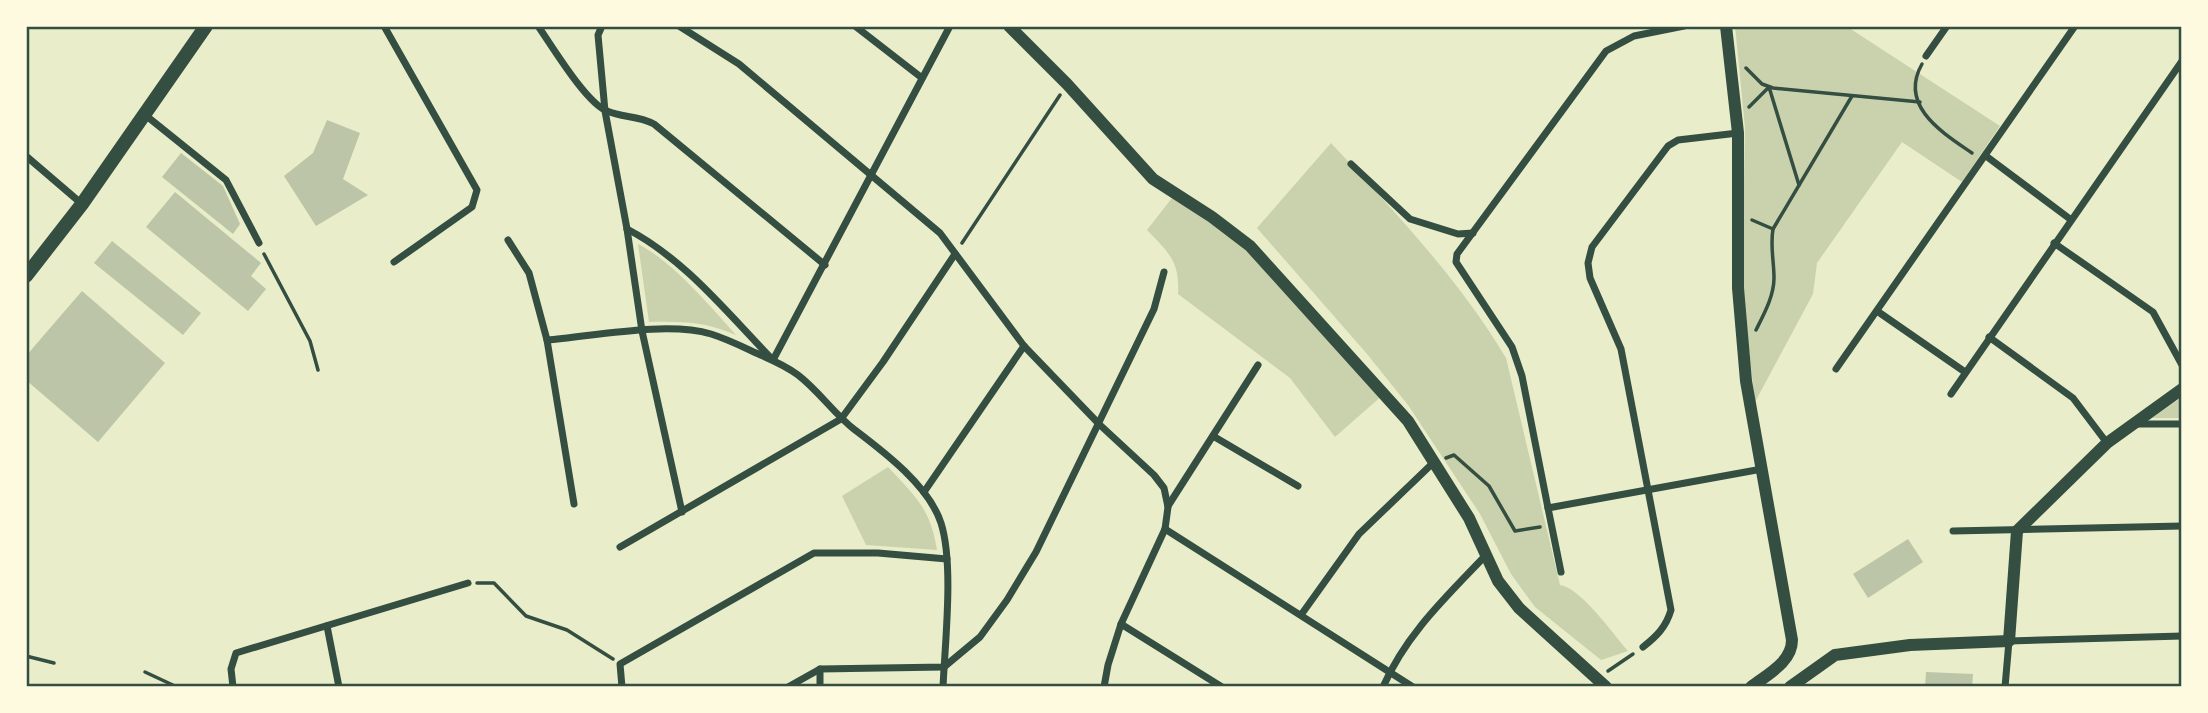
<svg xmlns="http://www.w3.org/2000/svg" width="2208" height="713" font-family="Jost,sans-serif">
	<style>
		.green { fill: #cad2ad }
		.building { fill: #bcc5a7 }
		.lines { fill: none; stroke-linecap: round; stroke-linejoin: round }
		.path { stroke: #344e41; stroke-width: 3.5 }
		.minor { stroke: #344e41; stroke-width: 7 }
		.tertiary { stroke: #344e41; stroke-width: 12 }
		.secondary { stroke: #344e41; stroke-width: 14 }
		.neatline { fill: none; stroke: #344e41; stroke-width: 2.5 }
	</style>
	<rect width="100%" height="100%" fill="#e9edc9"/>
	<g class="green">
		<path d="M1735,26h111l154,100 -38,56 -60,-40 -85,121 -4,31 -58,108 -13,-111 3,-163z"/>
		<path d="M1331,143c62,67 128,136 175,215l54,227c20,2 54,50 68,66l-27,9 -66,-53 -24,-33 -31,-60 -72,-109 -41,-51 -110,-126z"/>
		<path d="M1175,194l75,52 134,148 -49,43 -45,-59 -112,-84c2,-33 -10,-42 -31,-64z"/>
		<path d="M638,244c34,17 72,62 98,91 -29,-13 -55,-14 -87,-13z"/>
		<path d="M2182,397v21h-30z"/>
		<path d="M888,467c28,30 42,41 49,83l-71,-5 -24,-49z"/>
	</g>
	<g class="building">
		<path d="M327,120l33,13 -17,46 25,16 -52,31 -32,-50 29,-23z"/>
		<path d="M181,153l42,33 17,38 -7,10 -71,-57z"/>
		<path d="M175,192l86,71 -10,13 15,13 -18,22 -102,-84z"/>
		<path d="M112,241l89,72 -18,22 -89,-72z"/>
		<path d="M82,291l83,72 -67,79 -72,-62v-24z"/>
		<path d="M1908,539l15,23 -55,36 -15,-24z"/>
		<path d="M1926,672l47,2 -1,13h-47z"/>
	</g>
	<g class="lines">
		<g class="path">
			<path d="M1922,64c-24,42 21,69 50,89"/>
			<path d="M1746,68l16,16 11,4 147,14"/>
			<path d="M1749,107l20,-20 30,98"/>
			<path d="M1752,220l21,9"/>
			<path d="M962,243l98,-148"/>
			<path d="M264,254l46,87 8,29"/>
			<path d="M1756,330c8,-16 18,-34 18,-52 0,-17 -4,-32 -1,-49l79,-133"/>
			<path d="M1446,458l8,-3 35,31 26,45 25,-4"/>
			<path d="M477,583h17l32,33 41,14 46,29"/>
			<path d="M26,585h1"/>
			<path d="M26,656l28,7"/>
			<path d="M1608,671l25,-17"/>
			<path d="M145,672l32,15"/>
		</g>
		<g class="minor">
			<path d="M384,26l93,164 -5,17 -78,55"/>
			<path d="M538,26c14,20 48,77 69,85 16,7 30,4 47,13l171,141"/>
			<path d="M602,26l-4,9 7,76 22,118 15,102 40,181"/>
			<path d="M679,26l60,38 201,169 84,113 76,79 54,50 10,13 4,19 -3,22 -44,95 -13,41 -4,22"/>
			<path d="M855,26l67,52"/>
			<path d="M1684,26l-50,10 -28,15 -149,203 -1,8 56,85 10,29 26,132 214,-39"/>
			<path d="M1926,56l21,-30"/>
			<path d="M144,114l82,66 33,63"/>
			<path d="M26,156l56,48"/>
			<path d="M1986,156l84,63"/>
			<path d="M1351,164l59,55 48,15 15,-1"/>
			<path d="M627,229c58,30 101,85 146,131l177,-334"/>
			<path d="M508,240l21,33 18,67 27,164"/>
			<path d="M2054,243l99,69 29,53"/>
			<path d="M1877,311l88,61"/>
			<path d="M1989,337l84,61 34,45"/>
			<path d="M547,340c47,-4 120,-19 164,-6 16,5 30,12 45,19 14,6 29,12 42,22 21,16 36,39 57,55 29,22 74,56 86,93 13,41 4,119 2,164"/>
			<path d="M1836,369l239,-343"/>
			<path d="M1951,394l231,-333"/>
			<path d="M2137,424h45"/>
			<path d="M1213,436l85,50"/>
			<path d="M924,492l100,-146"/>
			<path d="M1168,506l90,-141"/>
			<path d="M1548,508l13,64"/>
			<path d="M1165,529l248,158"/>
			<path d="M1953,531l229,-5"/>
			<path d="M620,547l221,-128 42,-57 72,-108"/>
			<path d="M1301,615l58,-81 75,-72"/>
			<path d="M1121,624l101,63"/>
			<path d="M327,626l12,61"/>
			<path d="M1643,647c14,-11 23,-20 28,-37l-50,-261 -31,-71 -2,-15 4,-16 76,-101 10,-6 60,-7"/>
			<path d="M820,669v18"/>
			<path d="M233,687l-2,-18 5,-16 232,-70"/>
			<path d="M622,687l-2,-23 194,-111h64l69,6"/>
			<path d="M788,687l32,-18 124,-2 36,-30 27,-37 29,-48 118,-243 10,-37"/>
			<path d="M1383,687c23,-53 64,-91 103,-132"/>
			<path d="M2005,687l4,-46 173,-5"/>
		</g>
		<g class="tertiary">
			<path d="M1009,26l58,58 86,95 59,38 38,29 158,175 61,97 29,63 21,27 87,79"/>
			<path d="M1726,26l12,107v155l8,93 46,259c0,22 -24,34 -41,47"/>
			<path d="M1790,687l45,-32 75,-10 99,-4 8,-110 90,-88 75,-54"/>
		</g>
		<path class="secondary" d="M26,276l56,-72 124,-178"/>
	</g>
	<rect width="2208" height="713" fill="none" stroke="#fefae0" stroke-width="56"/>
	<rect x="28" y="28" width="2152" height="657" class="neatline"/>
</svg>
